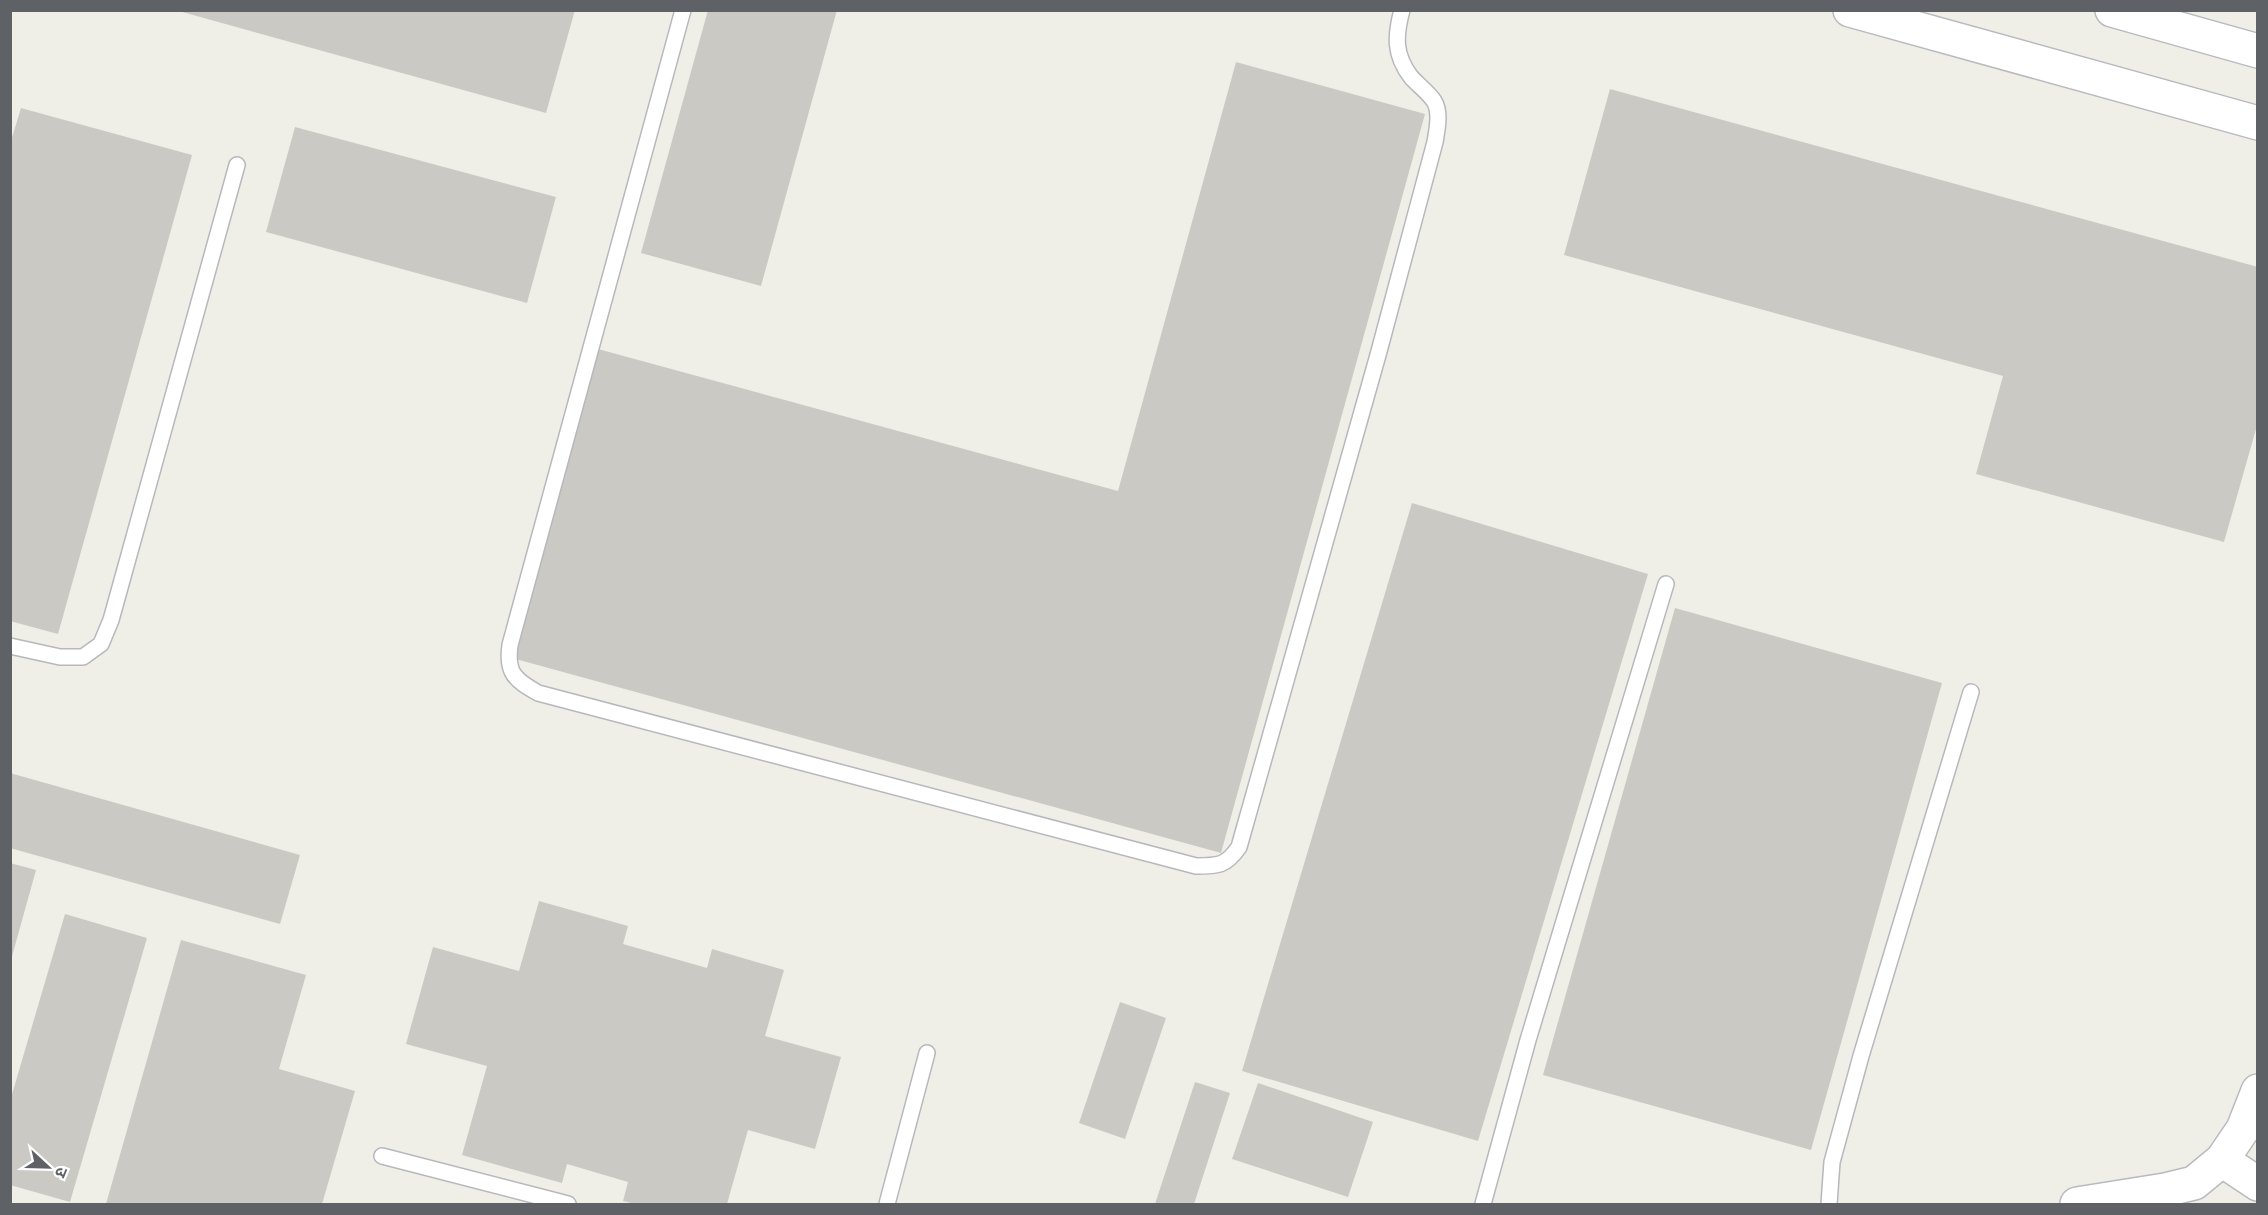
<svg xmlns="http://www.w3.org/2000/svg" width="2268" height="1215" font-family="'Noto Sans','Noto Sans Devanagari',sans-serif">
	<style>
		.building { fill: #cbc9c4 }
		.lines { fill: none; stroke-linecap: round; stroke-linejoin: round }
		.lane-casing { stroke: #b7b8bd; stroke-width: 18 }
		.secondary-casing { stroke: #b8babf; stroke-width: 36 }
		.lane { stroke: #fff; stroke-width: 15 }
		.secondary { stroke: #fff; stroke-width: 33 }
	</style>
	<rect width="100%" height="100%" fill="#f0efe7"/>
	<g class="building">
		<path d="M175,10h400l-29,103z"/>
		<path d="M708,10h129l-76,276 -120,-33z"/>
		<path d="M1236,62l189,52 -204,739 -709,-195 86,-309 520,142z"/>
		<path d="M1610,89l648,178v155l-34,120 -248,-68 27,-98 -439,-121z"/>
		<path d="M21,108l171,47 -134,479 -48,-13v-477z"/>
		<path d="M295,127l261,70 -29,106 -261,-71z"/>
		<path d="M1412,503l236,71 -170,567 -236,-70z"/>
		<path d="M1675,608l267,75 -131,467 -268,-75z"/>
		<path d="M10,773l290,82 -20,69 -270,-76z"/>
		<path d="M10,863l26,7 -25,90h-1z"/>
		<path d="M539,901l89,25 -5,18 84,24 5,-19 72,21 -19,66 76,21 -26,92 -67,-19 -21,74h-92l-12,-3 5,-19 -61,-18 -5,19 -100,-28 25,-89 -81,-22 27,-97 86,24z"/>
		<path d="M65,914l82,24 -77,264 -60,-17v-84z"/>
		<path d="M181,940l125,35 -27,94 76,22 -33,113h-216z"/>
		<path d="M1120,1002l46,16 -41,121 -46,-16z"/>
		<path d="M1195,1082l35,11 -36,111h-39z"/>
		<path d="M1258,1083l115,39 -25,75 -116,-38z"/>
	</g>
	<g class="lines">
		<g class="lane-casing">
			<g id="lane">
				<path d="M683,10l-173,635c-4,28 5,35 28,48l658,173c22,0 30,0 43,-19l139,-492 57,-213c2,-12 6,-30 -1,-41 -6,-9 -16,-16 -23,-24 -17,-22 -16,-41 -9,-67"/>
				<path d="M10,646l50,11h23l18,-13 10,-24 126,-455"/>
				<path d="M382,1156l186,48"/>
				<path d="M887,1204l40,-151"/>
				<path d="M1483,1204l45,-164 138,-456"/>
				<path d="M1829,1204l3,-42 29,-106 110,-364"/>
			</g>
		</g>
		<g class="secondary-casing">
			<g id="secondary">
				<path d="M1850,10l408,113"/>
				<path d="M2112,10l146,41"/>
				<path d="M2222,1160l36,24"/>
				<path d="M2077,1204l88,-14 29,-7 28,-23 21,-31 15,-38"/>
			</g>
		</g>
		<use href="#lane" class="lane"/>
		<use href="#secondary" class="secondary"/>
	</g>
	<rect width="2268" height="1215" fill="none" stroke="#5e6166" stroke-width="24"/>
	<g transform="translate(48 1167) rotate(112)" stroke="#ffffff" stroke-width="4.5" paint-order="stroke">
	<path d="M0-4.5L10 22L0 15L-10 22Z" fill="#5e6166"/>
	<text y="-9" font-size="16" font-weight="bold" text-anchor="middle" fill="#5e6166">उ</text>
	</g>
</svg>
